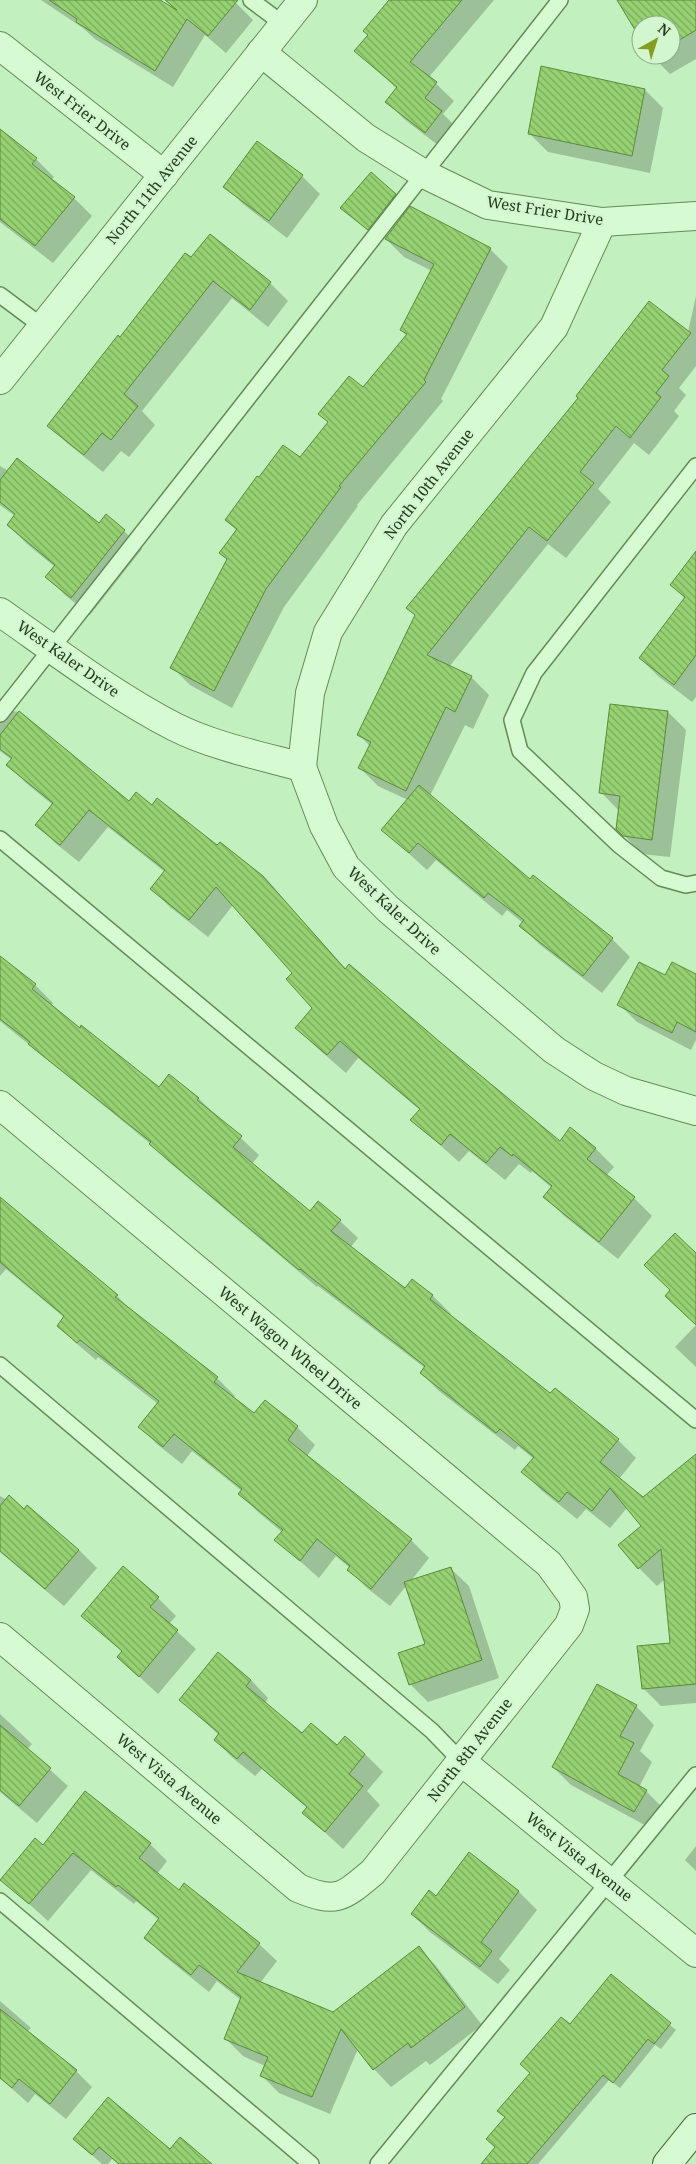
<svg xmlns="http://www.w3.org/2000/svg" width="696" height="2164" font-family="'Noto Serif',serif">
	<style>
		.shadow { fill: #0003 }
		.building { fill: url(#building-back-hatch); stroke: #5b8b3a }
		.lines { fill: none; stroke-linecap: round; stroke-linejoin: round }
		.service-casing { stroke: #648a56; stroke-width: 18 }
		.minor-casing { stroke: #648a56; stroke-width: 30 }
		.secondary-casing { stroke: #486c39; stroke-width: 30 }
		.service { stroke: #d6fbd2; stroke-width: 15 }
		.minor { stroke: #d6fbd2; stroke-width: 28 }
		.secondary { stroke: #d6fbd2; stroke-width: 28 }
		.labels { text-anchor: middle; stroke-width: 4.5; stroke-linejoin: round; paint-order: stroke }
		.street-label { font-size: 15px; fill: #25391c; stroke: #d2f7cf }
	</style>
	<defs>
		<pattern id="building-back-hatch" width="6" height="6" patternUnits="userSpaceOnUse" patternTransform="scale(1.25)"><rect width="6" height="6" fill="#96d172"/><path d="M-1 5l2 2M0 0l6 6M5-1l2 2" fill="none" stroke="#7aab5d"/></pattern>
	</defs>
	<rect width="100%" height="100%" fill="#c3f0bf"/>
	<g class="shadow">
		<path d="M41,0h122l-2,2 16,10 10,-12h46l20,20 -27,33 -21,-18 -32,52 -78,-48 -12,-11z"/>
		<path d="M391,0h103l-65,77 25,24 -11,13 16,16 -16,19 -39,-30 -17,-17 10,-13 -41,-38 13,-16z"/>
		<path d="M633,0h63v59l-26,15 -19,-19h20v-30h-30v13z"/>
		<path d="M645,90l18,18 -13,65 -102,-21 -18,-18z"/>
		<path d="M0,131l36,28 18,18 -3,3 23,18 18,18 -39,47 -53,-41z"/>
		<path d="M257,143l45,33 18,18 -33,44 -44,-34 -18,-18z"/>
		<path d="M395,195l12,12 -26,35 -39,-34z"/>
		<path d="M210,235l60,48 18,18 -20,26 -36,-29 -90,113 13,14 -26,32 -8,-6 -18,21 -36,-29 -18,-18z"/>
		<path d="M386,239l104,10 18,18 -67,132 2,2 -86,104 1,1 -74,101 -52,101 -42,-23 -18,-18 55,-107 -6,-7 16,-22 -11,-11 34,-41 40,-20 107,-123 -6,-6 31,-59 -28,-14z"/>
		<path d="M696,296v70l-17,22 7,7 -12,16 5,5 -30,39 -15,-12 -36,46 13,13 -45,56 -18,-14 -99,123 22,10 18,18 -16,34 -8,-4 -35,71 100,85 3,-4 79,62 18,18 -28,36 -63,-49 -18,-18 2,-3 -16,-13 -5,6 -66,-56 -9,10 -44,-40 25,-30 -30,-14 -18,-18 10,-22 -11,-11 57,-119 -8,-8 280,-276z"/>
		<path d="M0,466l99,59 25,6 18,18 -52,66 -25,-20 -18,-18 8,-10 -29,-24 -18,-18 7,-9 -15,-11z"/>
		<path d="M696,556v141l-4,5 -34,-26 -18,-18 45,-59 -13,-14z"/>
		<path d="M0,698l15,14 1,-1 113,92 23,3 111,71 83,92 214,174 11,-14 25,20 18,18 -8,9 28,22 18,18 -34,43 -55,-44 -18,-18 7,-9 -20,-17 -1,2 -12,-9 -14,16 -36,-29 -10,11 -47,-42 8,-10 -62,-52 -12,15 -31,-27 -18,-18 17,-20 -20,-34 -61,-69 -25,32 -38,-30 -18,-18 13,-17 -57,-45 -29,35 -24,-19 -18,-18 16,-20 -27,-22 -18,-18 4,-5 -12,-9z"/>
		<path d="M668,712l18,18 -16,127 -28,-3 -25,-26 2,-17 -18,-19z"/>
		<path d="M0,958l35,27 18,18 -2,3 108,83 39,9 61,57 -7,9 58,49 30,8 18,17 -8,10 55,42 7,-10 21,16 18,18 -2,2 102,79 4,-6 63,51 18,18 -17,21 24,20 53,-29v233l-35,3 -18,-18 28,-44 -6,-65 -8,7 -18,-18 4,-41 -16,-19 -17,20 -24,-19 -9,10 -36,-29 -18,-18 11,-13 -16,-13 -3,4 -76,-59 -18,-18 4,-5 -107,-82 -1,1 -148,-125 -17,-17 -152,-124z"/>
		<path d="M696,975v65l-5,10 -54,-28 -18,-18 46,-27z"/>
		<path d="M0,1198l117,98 18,18 82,64 18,18 -2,3 21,16 11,-14 32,26 18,18 -8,11 104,84 18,18 -19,24 40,-14 19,18 30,92 -71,24 -18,-18 16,-39 -20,-59 -16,20 -23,-18 -18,-18 1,-2 -14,-12 -17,22 -43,-38 6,-8 -24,-20 -18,-18 2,-3 -50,-40 -10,13 -24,-19 -18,-18 18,-23 -60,-47 -2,3 -20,-17 -18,-18 7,-7 -59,-49 -6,7z"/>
		<path d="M696,1325v42l-21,-20z"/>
		<path d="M0,1496l25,14 2,-3 52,43 18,18 -33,38 -64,-54z"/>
		<path d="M158,1598l18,18 -7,8 27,25 -38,45 -40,-37 5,-5 -40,-36z"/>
		<path d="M251,1680l17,18 -3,5 37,32 63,19 18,18 -16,19 13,14 -37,44 -39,-36 4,-5 -46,-39 -7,7 -22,-18 -18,-18 4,-5 -38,-35z"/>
		<path d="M636,1706l18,19 -14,26 12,11 -13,25 7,4 18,18 -12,20 -81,-44 -18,-18z"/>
		<path d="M0,1714l32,30 -5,5 41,37 -31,37 -37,-31z"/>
		<path d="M150,1844l17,17 -10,13 22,18 80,52 18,17 -17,22 73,31 86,-66 17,18 46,59 -52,40 -4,-4 -35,26 -17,-18 -16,-20 -28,65 -51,-21 -18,-18 4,-9 -22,-10 -18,-18 16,-38 -24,-19 -8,11 -46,-37 -17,-17 13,-18 -23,-19 -2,3 -43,-34 -43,51 -47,-42 42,-32z"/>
		<path d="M696,1846v25l-11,-11z"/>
		<path d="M469,1854l50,38 18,18 -38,49 11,11 -12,14 -68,-52 -18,-18 24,-17z"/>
		<path d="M611,1976l65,54 -15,19 -6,-4 -35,43 -11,-8 -71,84h-55l14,-17 9,-29 64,-92z"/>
		<path d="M0,2001l31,27 -4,4 49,39 16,16 -26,32 -31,-25 -7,9 -28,-25z"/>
		<path d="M74,2139l96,12 40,13h-92l-6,-5 -4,5h-6z"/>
	</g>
	<g class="building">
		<path d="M49,0h111l17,10 -12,-10h73l-30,36 -21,-17 -32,52 -79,-49 1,-3z"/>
		<path d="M389,0h73l-52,62 27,20 -12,16 17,13 -17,22 -40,-31 12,-15 -43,-36 14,-16 -5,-4z"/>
		<path d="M617,0h79v30l-25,15v-20h-30v15z"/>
		<path d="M541,66l104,23 -13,67 -104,-22z"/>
		<path d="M0,129l37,29 -5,6 43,33 -40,49 -35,-27z"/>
		<path d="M257,141l46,34 -34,46 -46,-34z"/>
		<path d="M371,172l25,22 -28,36 -28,-22z"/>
		<path d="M410,206l81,42 -67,132 2,2 -87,104 2,1 -75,102 -52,102 -44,-23 57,-109 -8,-6 18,-24 -12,-9 32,-44 2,1 24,-32 17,12 28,-35 -10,-8 31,-38 14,11 44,-53 -7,-4 34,-66 -49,-25z"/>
		<path d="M210,234l61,48 -21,28 -37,-29 -89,113 14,12 -27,34 -9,-7 -18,22 -37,-29 71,-91 2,2 65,-84 6,4z"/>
		<path d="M649,301l42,32 -29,37 7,6 -13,17 5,4 -31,41 -14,-12 -36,46 14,11 -47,58 -18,-14 -102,128 45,21 -17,36 -9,-5 -40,84 -48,-23 13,-26 -14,-7 58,-120 -9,-7 172,-210 -2,-2z"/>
		<path d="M17,458l82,65 7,-9 19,16 -54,68 -26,-21 10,-12 -48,-40 8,-11 -15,-12v-22z"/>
		<path d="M696,551v104l-22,30 -35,-27 46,-61 -15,-12z"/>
		<path d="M610,704l58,7 -16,129 -29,-4 -7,-7 4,-33 -21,-3z"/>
		<path d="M19,711l110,90 7,-9 16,13 5,-7 60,47 3,-3 43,34 82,93 4,-5 91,78 120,99 10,-14 26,21 -9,11 48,38 -36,45 -56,-45 9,-11 -39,-32 -1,2 -12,-9 -14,16 -36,-29 -9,11 -31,-25 10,-11 -80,-68 -13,14 -32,-27 17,-20 -26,-29 6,-6 -76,-86 -27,33 -39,-31 15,-19 -76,-60 -29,35 -25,-20 18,-22 -47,-38 6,-7 -12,-9v-14z"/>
		<path d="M419,785l111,94 3,-4 80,63 -30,38 -64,-50 5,-6 -36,-27 -4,5 -66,-55 -9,10 -28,-23z"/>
		<path d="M0,956l36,28 -4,5 48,39 1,-3 78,62 10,-13 30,24 -2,2 45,36 -9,11 77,64 8,-10 23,19 -10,11 74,57 7,-9 21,16 -3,4 120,94 5,-5 64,51 -19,23 43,35 53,-43v230l-54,5 -5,-43 33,-3 -9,-94 -23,20 -20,-24 23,-19 -31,-38 -18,23 -25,-19 -8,10 -38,-30 13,-15 -34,-28 -4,4 -76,-60 5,-7 -125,-97 -1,1 -150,-126 2,-2 -123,-98 2,-2 -30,-23z"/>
		<path d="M639,962l26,13 7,-13 24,12v58l-19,-10 -5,11 -55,-28z"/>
		<path d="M0,1197l118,98 -3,2 103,80 -4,5 40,31 11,-13 33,26 -10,14 124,99 -41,50 -24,-19 3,-4 -33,-27 -17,22 -26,-21 9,-10 -45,-36 4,-5 -68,-55 -11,13 -25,-20 21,-26 -79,-61 -3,3 -20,-17 7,-10 -64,-54z"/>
		<path d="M675,1233l21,20v72l-31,-29 5,-6 -26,-25z"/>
		<path d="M9,1495l15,14 3,-4 52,45 -34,39 -45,-38v-45z"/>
		<path d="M123,1566l36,31 -9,10 28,23 -39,47 -22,-20 5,-6 -41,-35z"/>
		<path d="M451,1567l31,93 -73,25 -11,-32 27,-9 -21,-62z"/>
		<path d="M218,1652l33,28 -5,6 56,47 9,-10 26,22 8,-9 20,18 -16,20 14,12 -38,46 -23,-19 5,-6 -64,-55 -6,7 -23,-19 5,-7 -40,-33z"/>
		<path d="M597,1684l40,21 -17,31 14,7 -16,31 29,16 -13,22 -82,-45z"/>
		<path d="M0,1725l51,43 -32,38 -19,-16z"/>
		<path d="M85,1791l66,52 -12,15 40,32 5,-7 76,60 -23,29 96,40 86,-66 46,61 -54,41 -3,-5 -35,27 -32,-41 -29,68 -52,-21 8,-19 -44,-18 17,-42 -42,-32 -8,10 -47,-37 15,-20 -41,-33 -2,2 -43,-34 -44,51 -29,-24 35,-42 8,7z"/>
		<path d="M469,1852l50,39 -38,51 11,9 -12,16 -69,-53 18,-24 7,6z"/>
		<path d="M611,1974l60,49 -17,21 -6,-5 -35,44 -10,-8 -76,89h-46l14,-17 -9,-8 19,-22 -8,-6 33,-38 -10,-9 41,-47 9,7z"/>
		<path d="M0,2009l77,61 -27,34 -31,-25 -7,9 -12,-10z"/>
		<path d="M108,2097l62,52 10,-12 32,27h-93l-20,-17 -7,8 -19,-16z"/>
	</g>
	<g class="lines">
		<g class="service-casing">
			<g id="service">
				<path d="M251,0l32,24"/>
				<path d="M0,295l43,32"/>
				<path d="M696,466l-162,207 -22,47 8,31 99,94 42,33 25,7 10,-2"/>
				<path d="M0,714l560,-714"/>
				<path d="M0,839l696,581"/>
				<path d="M0,1365l432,366 29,30"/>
				<path d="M0,1901l311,263"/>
				<path d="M378,2164l318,-389"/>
			</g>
		</g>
		<g class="minor-casing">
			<g id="minor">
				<path d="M0,46l164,129"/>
				<path d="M261,52l105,86 58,36 64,31 114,17 94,-6"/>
				<path d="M0,380l303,-380"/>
				<path d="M0,612c57,40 113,83 175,115 38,19 86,29 127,40l22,59 22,41 42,42 166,141 40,26 32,15 70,20"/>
				<path d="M302,767l8,-74 18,-61 66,-107 160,-198 48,-105"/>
				<path d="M0,1105l549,459 24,33 2,12 -6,16 -196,247c-31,26 -37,32 -75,16l-298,-251"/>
				<path d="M461,1761l235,192"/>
			</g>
		</g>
		<g class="secondary-casing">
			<path id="secondary" d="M667,2164l29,-36"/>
		</g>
		<use href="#service" class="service"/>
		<use href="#minor" class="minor"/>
		<use href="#secondary" class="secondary"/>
	</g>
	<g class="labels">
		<g class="street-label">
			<text transform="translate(82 111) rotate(38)" y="5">West Frier Drive</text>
			<text transform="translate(152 190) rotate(-51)" y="5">North 11th Avenue</text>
			<text transform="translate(545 211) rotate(9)" y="5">West Frier Drive</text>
			<text transform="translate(429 484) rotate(-52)" y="5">North 10th Avenue</text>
			<text transform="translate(68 659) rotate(35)" y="5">West Kaler Drive</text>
			<text transform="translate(394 911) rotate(43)" y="5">West Kaler Drive</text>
			<text transform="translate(290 1348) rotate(40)" y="5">West Wagon Wheel Drive</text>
			<text transform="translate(470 1750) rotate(-52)" y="5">North 8th Avenue</text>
			<text transform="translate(169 1779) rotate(40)" y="5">West Vista Avenue</text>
			<text transform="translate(579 1857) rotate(39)" y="5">West Vista Avenue</text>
		</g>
	</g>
	<g transform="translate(656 40) rotate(39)"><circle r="24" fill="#d2f7cf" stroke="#8dab87"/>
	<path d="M0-4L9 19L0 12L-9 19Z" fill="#859d22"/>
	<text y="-8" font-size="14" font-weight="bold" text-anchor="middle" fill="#25391c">N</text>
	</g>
</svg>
